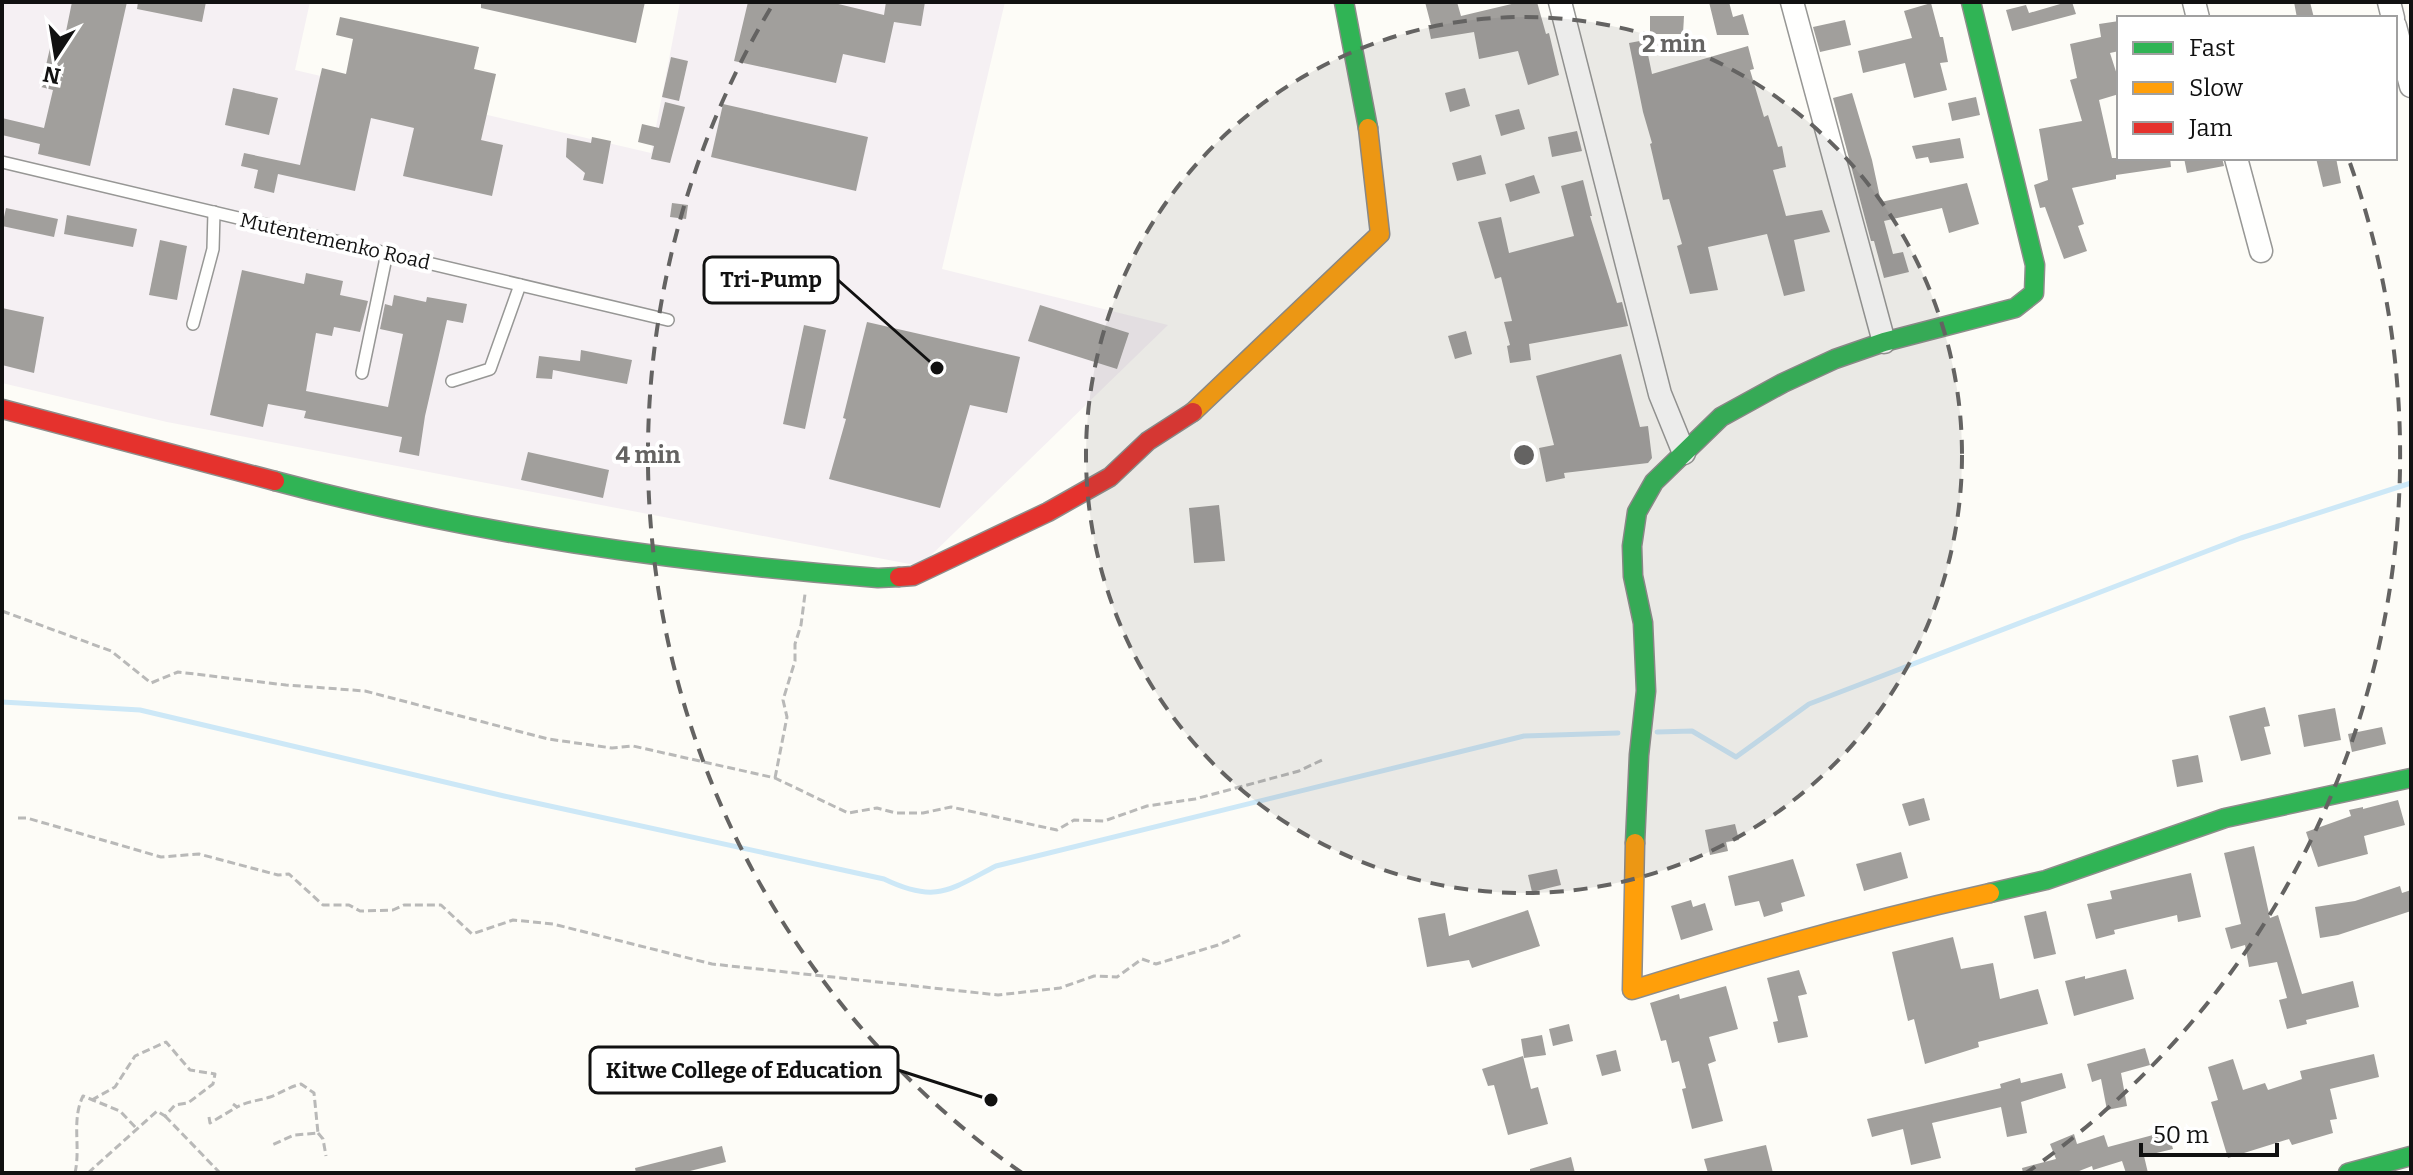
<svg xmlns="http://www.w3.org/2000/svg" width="2413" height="1175" font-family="Bitter,serif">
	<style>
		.industrial { fill: #f5f0f3 }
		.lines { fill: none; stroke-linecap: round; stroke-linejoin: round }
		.stream { stroke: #cde8f7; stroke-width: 5 }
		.building { fill: #a19f9c }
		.lane-casing { stroke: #979795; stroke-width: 14 }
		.street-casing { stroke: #979795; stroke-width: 25 }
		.fast-casing { stroke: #8e8d8b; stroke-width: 21 }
		.slow-casing { stroke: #8e8d8b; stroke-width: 21 }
		.jam-casing { stroke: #8e8d8b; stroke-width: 21 }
		.path { stroke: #b9b9b8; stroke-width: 3; stroke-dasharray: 8 4; stroke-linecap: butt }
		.lane { stroke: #fffffe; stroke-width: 11 }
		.street { stroke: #fffffe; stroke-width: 22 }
		.fast { stroke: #30b455; stroke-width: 18 }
		.slow { stroke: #ff9f0a; stroke-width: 18 }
		.jam { stroke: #e5322d; stroke-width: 18 }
		.ring { fill: none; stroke: #646362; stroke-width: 4; stroke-dasharray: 14 10 }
		.labels { text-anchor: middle; stroke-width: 8; stroke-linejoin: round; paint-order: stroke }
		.street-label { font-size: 20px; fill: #111; stroke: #fff }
		.centre { fill: #646362; stroke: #fff; stroke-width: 4 }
		.ring-label { font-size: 24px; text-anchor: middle; font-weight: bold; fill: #646362; stroke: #fff; stroke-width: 8; stroke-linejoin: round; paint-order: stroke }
		.leader { fill: none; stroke: #111; stroke-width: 3 }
		.callout-dot { fill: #111; stroke: #fff; stroke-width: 3 }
		.callout { fill: #fff; stroke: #111; stroke-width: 3 }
		.callout-label { font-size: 22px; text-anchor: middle; font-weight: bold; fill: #111 }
	</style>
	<rect width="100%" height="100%" fill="#fdfcf7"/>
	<path class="industrial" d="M2,2h308l-15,68 356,83 29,-151h325l-63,267 226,56 -248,241 -753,-144 -165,-39z"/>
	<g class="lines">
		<g class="stream">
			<path d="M2,702l138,8 364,86 380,83c52,25 65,11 112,-13l528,-130 94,-3"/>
			<path d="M1657,732l35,-1 44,26 73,-53 432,-166 170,-55"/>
		</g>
	</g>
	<g class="building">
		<path d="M72,2h55l-37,164 -52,-12 2,-10 -38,-9v-17l42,10 9,-38 -12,-3 9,-39 12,3z"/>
		<path d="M138,2h68l-4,20 -65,-13z"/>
		<path d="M481,2h164l-9,41 -155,-35z"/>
		<path d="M748,2h82l54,13 2,-13h39l-4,24 -27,-4 -9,41 -42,-9 -7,29 -102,-22z"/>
		<path d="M1425,2h32l4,14 59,-14h17l9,32 3,-1 10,42 -31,10 -10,-34 -39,8 -5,-27 -43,7 -3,-14h3z"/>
		<path d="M1709,2h20l4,15 10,-3 6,21h-32z"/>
		<path d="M2067,2h5l4,12 -64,17 -6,-21 20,-5 3,8z"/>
		<path d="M2294,2h16l4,16h-17z"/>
		<path d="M1931,3l9,34h3l5,25 -8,1 7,27 -33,8 -9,-35 -42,10 -5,-22 54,-13 -8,-27z"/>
		<path d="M1650,16h34l-1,18h-33z"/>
		<path d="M340,17l139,30 -5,22 22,5 -15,66 22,5 -11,51 -89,-20 11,-48 -43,-10 -16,73 -77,-17 -4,19 -20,-5 4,-18 -17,-4 3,-13 56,12 22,-97 24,6 7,-35 -17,-4z"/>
		<path d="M1845,20l6,25 -31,7 -7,-25z"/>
		<path d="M2119,21v30l-9,2 9,28v13l-20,6 13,58h58l1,9 -55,8v4l-44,9 12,36 -6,2 9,25 -23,8 -19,-52 -5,1 -6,-23 14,-5 -9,-51 43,-8 -12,-41 7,-2 -7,-34 31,-7 -2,-13z"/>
		<path d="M1645,40l7,34 96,-28 6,23 -4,1 14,47 4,-2 10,32 4,-1 4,21 -13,3 13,46 36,-6 8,22 -36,8 11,51 -21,5 -17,-62 -59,13 10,43 -28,4 -13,-48 5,-2 -13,-45 -6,1 -13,-56 2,-1 -9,-31 -14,-69z"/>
		<path d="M671,57l17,4 -9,40 -17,-4z"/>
		<path d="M233,88l45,10 -9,37 -44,-10z"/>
		<path d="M1465,88l5,18 -20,6 -5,-19z"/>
		<path d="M1852,93l20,67 9,42 86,-19 12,41 -30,9 -7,-25 -58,13 9,33 10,-2 6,20 -25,6 -10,-37h-3l-38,-143z"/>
		<path d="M1976,97l4,18 -28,6 -4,-18z"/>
		<path d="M665,102l20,5 -15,56 -19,-4 3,-13 -16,-4 4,-18 17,4z"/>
		<path d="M723,104l145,33 -12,54 -145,-34z"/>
		<path d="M1519,109l6,20 -24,7 -6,-21z"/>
		<path d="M1577,131l5,20 -30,6 -4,-20z"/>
		<path d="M592,137l19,4 -8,43 -20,-4 2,-7 -19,-16 1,-19 24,5z"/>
		<path d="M1960,138l4,20 -34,5 -2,-6 -12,2 -4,-13z"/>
		<path d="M1481,155l5,19 -29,7 -5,-18z"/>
		<path d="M2184,158h38l2,8 -37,7z"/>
		<path d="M2316,158h20l5,25 -18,4z"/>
		<path d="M1534,175l6,18 -30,9 -5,-18z"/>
		<path d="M1583,180l9,36h-2l27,87 5,-1 6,24 -99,18 2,16 -21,3 -3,-17 3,-1 -6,-23 8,-1 -11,-44 -6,2 -17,-57 23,-5 8,36 65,-17 -13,-50z"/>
		<path d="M672,203l16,2 -2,14 -16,-2z"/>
		<path d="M6,208l52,11 -4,18 -52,-11z"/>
		<path d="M67,215l70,14 -4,18 -69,-13z"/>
		<path d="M160,240l27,6 -10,54 -28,-5z"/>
		<path d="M242,270l62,14 2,-11 37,8 -3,14 28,6 -8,31 -26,-5 -2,9 -16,-3 -10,58 82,16 15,-73 -23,-5 5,-25 7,2 2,-11 32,7 1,-5 40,7 -4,19 -16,-3 -22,96 -6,40 -20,-4 3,-15 -98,-19 2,-7 -38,-7 -5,23 -53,-12z"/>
		<path d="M1040,305l89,28 -12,36 -89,-28z"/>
		<path d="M2,308l42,9 -10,56 -32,-8z"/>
		<path d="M867,322l153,35 -13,56 -37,-8 -30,103 -111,-29 17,-60 -3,-1z"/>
		<path d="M804,325l22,5 -21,99 -22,-5z"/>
		<path d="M1466,331l6,23 -17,5 -7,-23z"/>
		<path d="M581,350l51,10 -5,24 -74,-14 -1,9 -16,-1 3,-22 41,5z"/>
		<path d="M1621,354l19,73 8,-1 4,32 -4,5 -84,10 1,5 -19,4 -7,-34 15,-3 -18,-69z"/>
		<path d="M528,452l81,18 -6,28 -82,-18z"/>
		<path d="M1219,505l6,56 -31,2 -5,-55z"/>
		<path d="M2265,707l5,19 -6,1 7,27 -30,7 -12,-45z"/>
		<path d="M2335,708l6,32 -37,7 -6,-32z"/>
		<path d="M2382,727l4,17 -34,8 -4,-18z"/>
		<path d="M2198,755l5,27 -26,5 -5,-27z"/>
		<path d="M1924,798l6,22 -21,6 -7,-22z"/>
		<path d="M2398,800l7,25 -41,11 4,18 -50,13 -12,-35 45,-16 -2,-6 14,-3v2z"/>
		<path d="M1735,824l4,16 -13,2 2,9 -18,4 -5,-25z"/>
		<path d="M2254,846l16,72 8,-3 24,79 51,-13 6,26 -53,13 1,4 -20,5 -8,-29 8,-2 -10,-36 -28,5 -4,-22 -14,4 -6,-21 16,-4 -17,-71z"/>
		<path d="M1901,852l7,26 -44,13 -8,-27z"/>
		<path d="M1793,859l12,37 -24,7 2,8 -19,6 -5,-16 -24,5 -7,-30z"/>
		<path d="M1557,869l4,16 -29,7 -4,-17z"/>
		<path d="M2191,873l10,44 -23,5 -1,-7 -63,15 1,4 -19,5 -9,-35 25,-5 -2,-8z"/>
		<path d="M2400,886l2,7 9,-3v21l-73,24 -18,3 -5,-31 40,-6z"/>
		<path d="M1691,900l2,7 12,-4 8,27 -32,10 -10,-34z"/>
		<path d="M1528,910l12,36 -68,22 -3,-8 -42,7 -9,-49 27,-5 4,23z"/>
		<path d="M2046,911l10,43 -22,5 -10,-43z"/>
		<path d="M1953,937l8,32 32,-6 7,36 38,-10 10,35 -70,18 1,5 -54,17 -11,-45 -6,2 -16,-69z"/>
		<path d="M2126,969l8,30 -60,17 -9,-35 20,-5v3z"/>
		<path d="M1799,970l8,24 -9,2 10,41 -30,6 -5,-21 5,-1 -11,-43z"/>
		<path d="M1726,986l12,43 -29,8 7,24 -8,3 15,57 -31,8 -10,-40 4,-1 -7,-27 -7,2 -6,-23 -5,1 -11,-38 29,-9 1,5z"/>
		<path d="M1569,1024l4,17 -20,5 -4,-17z"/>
		<path d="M1542,1035l4,20 -22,3 -3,-19z"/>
		<path d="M2145,1048l5,17 -29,8 6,33 -20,4 -6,-31 -9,3 -5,-18z"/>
		<path d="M1616,1050l5,21 -19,5 -6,-21z"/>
		<path d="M2374,1054l5,23 -49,12 7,30 -7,1 3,13 -41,12 -3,-6 -61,19 -17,-56 7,-2 -10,-33 25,-8 10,31 22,-7 3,7 34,-11 -2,-8z"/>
		<path d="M1523,1056l8,33 7,-2 10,37 -40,11 -14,-50 -6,1 -6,-17z"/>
		<path d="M2062,1073l4,15 -45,14 6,31 -20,4 -6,-30 -69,16 9,35 -30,7 -8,-36 -31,8 -5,-18 134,-31 -1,-4 20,-6 1,5z"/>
		<path d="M2168,1131l5,18 -29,7 4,17h-22l-4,-12 -29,9 -1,-4 -18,7h-51l-1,-5 34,-9 -6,-15 24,-10 3,10 27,-9 4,12z"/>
		<path d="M1766,1145l7,28h-65l-4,-14z"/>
		<path d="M722,1146l4,16 -44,11h-46l-1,-5z"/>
		<path d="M1571,1157l4,16h-45v-4z"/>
	</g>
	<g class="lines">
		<g class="lane-casing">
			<g id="lane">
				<path d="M2,162l666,158"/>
				<path d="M193,324l20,-75 1,-37"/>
				<path d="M362,373l25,-120"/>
				<path d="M452,381l38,-12 30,-84"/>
			</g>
		</g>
		<g class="street-casing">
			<g id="street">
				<path d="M1560,2l100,392 24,59"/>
				<path d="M1792,2l92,340"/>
				<path d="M2194,2l4,16"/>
				<path d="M2389,2l4,16"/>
				<path d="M2395,26l16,60"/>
				<path d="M2236,158l25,93"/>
			</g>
		</g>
		<g class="fast-casing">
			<g id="fast">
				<path d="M1344,2l24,126"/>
				<path d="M275,481c198,53 398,81 603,97l21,-1"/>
				<path d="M1635,843l4,-88 7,-64 -3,-68 -10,-47 -1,-30 5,-34 17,-30 67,-65 62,-34 52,-24 49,-17 131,-34 19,-15 1,-28 -64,-263"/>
				<path d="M1990,893l56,-13 179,-62 186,-40"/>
				<path d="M2348,1173l63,-17"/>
			</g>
		</g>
		<g class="slow-casing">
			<g id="slow">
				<path d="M1193,412l187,-178 -12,-106"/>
				<path d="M1635,843l-3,147c118,-37 237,-70 358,-97"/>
			</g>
		</g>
		<g class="jam-casing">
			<g id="jam">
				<path d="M2,409l273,72"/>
				<path d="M899,577l14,-1 135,-64 62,-35 38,-36 45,-29"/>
			</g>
		</g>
		<g class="path">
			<path d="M2,611l109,40 40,32 27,-11 108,13 79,6 183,48 64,9 21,-2 142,32 73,35 29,-5 19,5h27l28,-6 106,23 17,-10 30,1 43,-15 48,-7 104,-28 23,-11"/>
			<path d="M775,778l12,-61 -4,-17 12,-39v-17l6,-19 4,-31"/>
			<path d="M18,818h9l134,39 38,-3 79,21 11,-1 34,31h26l11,6 33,-1 11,-5h37l31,29 41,-14 40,4 159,40 286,31 62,-7 34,-12 23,1 25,-18 14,5 62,-19 25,-11"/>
			<path d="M233,1104l4,3c11,-6 21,-6 33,-10 11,-4 19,-10 31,-13l13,9 4,40 -24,2 -22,10"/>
			<path d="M165,1116l55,57"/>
			<path d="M209,1117l1,6 27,-16"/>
			<path d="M318,1133l5,6 3,17"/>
			<path d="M75,1173c6,-27 -4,-52 8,-77l37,15 17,18"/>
			<path d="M88,1173l69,-62 8,5 10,-11 13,-2 25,-19 2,-10 -25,-4 -24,-28 -31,14 -20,31 -25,14"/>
		</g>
		<use href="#lane" class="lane"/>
		<use href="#street" class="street"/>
		<use href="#fast" class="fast"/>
		<use href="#slow" class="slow"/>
		<use href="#jam" class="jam"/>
	</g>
	<circle cx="1524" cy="455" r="438" fill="#646362" fill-opacity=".12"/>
	<g class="ring">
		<circle cx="1524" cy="455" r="438"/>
		<path d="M1022 1173A876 876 0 0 1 773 4M2350 163A876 876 0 0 1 2026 1173"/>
	</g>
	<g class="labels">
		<g class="street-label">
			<text transform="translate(335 241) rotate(13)" y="7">Mutentemenko Road</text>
		</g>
	</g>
	<circle cx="1524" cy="455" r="12" class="centre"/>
	<g class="ring-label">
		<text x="1674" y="52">2 min</text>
		<text x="648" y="463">4 min</text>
	</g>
	<path class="leader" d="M937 368L838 280M991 1100L898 1070"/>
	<g class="callout-dot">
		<circle cx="937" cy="368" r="8"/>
		<circle cx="991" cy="1100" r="8"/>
	</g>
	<g class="callout">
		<rect x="704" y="257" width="134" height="46" rx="8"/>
		<rect x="590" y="1047" width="308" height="46" rx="8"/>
	</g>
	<g class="callout-label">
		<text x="771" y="287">Tri-Pump</text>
		<text x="744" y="1078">Kitwe College of Education</text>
	</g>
	<rect width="2413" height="1175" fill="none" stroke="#111111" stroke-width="8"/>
	<rect x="2117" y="16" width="280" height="144" fill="#ffffff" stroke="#a0a0a0" stroke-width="2"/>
	<rect x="2133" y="42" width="40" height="12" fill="#30b455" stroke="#a0a0a0" stroke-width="2"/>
	<text x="2189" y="56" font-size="24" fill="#111111">Fast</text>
	<rect x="2133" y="82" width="40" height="12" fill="#ff9f0a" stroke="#a0a0a0" stroke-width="2"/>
	<text x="2189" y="96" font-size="24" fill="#111111">Slow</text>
	<rect x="2133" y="122" width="40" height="12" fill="#e5322d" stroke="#a0a0a0" stroke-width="2"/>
	<text x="2189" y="136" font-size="24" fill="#111111">Jam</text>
	<g transform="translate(56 56) rotate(192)" stroke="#ffffff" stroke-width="6" paint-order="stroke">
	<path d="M0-6L14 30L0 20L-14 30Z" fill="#111111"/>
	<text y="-12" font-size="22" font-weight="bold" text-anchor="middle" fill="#111111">N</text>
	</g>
	<path d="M2141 1143v12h136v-12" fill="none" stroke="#111111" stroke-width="4"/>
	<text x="2153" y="1143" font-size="24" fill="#111111" stroke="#ffffff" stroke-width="6" paint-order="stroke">50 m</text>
</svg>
